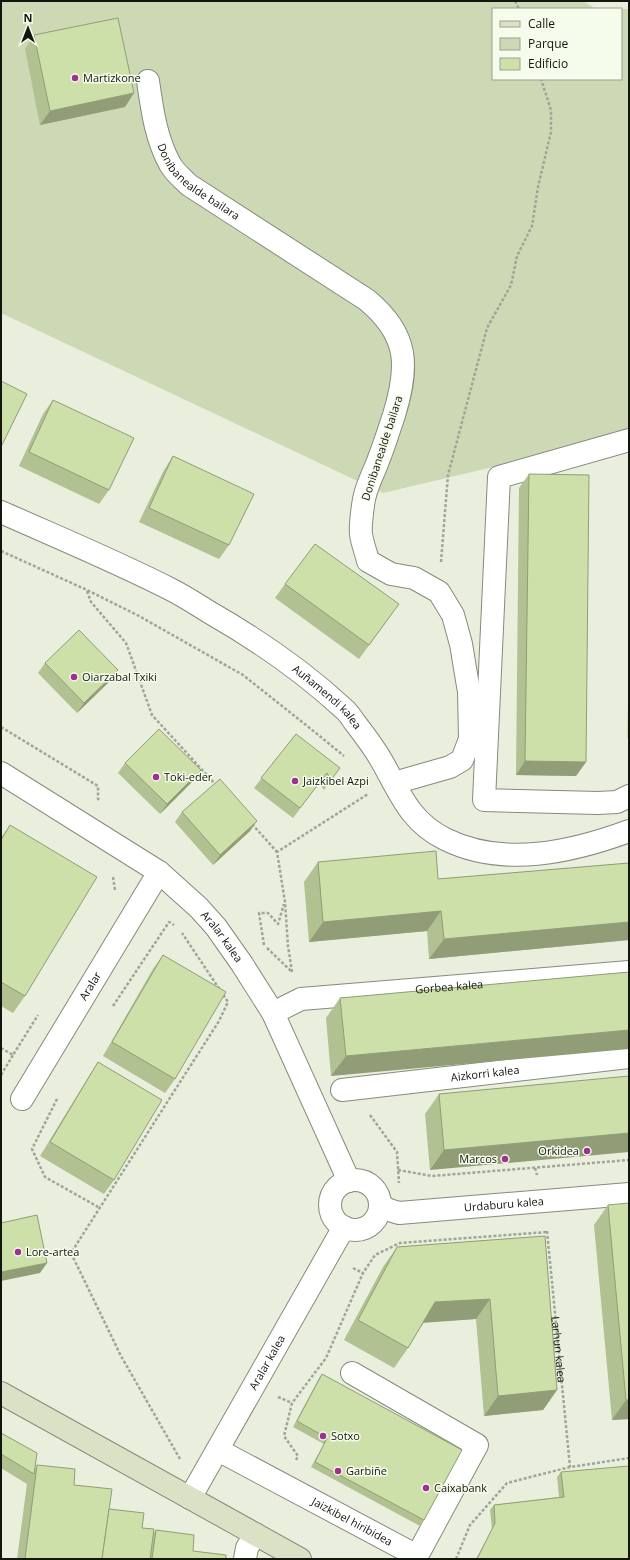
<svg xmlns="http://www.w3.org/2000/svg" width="630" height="1560" font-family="'Open Sans',sans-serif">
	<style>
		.green { fill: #cdd9b5 }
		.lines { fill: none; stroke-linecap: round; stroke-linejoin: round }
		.street-casing { stroke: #868b7c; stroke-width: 24 }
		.secondary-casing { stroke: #868b7c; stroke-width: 24 }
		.path { stroke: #a1a598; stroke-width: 2.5; stroke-dasharray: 3 2; stroke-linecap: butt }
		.street { stroke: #fff; stroke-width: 22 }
		.secondary { stroke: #dae1c5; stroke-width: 22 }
		.wall { fill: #b1c191 }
		.shaded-wall { fill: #909d76 }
		.building { fill: #cee0a9; stroke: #909d76 }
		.poi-dot { fill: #9d3192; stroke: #f6fceb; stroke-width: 1.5 }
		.labels { text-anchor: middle; stroke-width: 3; stroke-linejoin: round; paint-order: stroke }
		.poi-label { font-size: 11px; fill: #13150f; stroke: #f6fceb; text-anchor: start }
		.street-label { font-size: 11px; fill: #13150f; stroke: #f6fceb }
	</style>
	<rect width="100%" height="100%" fill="#e9eedd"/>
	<g class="green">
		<path d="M1,1h582l11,7 26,1h-127v70h128v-70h8v426l-246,58 -382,-180z"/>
		<path d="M629,664v74h-2z"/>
	</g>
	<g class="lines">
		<g class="street-casing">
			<g id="street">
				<path id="s2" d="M148,81c4,28 8,58 22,83 4,8 13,15 19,21l178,115c42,35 42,66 27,115 -5,15 -10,31 -16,46 -4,11 -10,22 -13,34 -2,7 -5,32 -4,39 1,9 5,18 7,27l23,13 23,4 25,14 14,23 8,29 8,48 1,47 -8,21 -12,7 -56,16"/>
				<path d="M629,440l-130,37 -15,323 114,3 19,-1 12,-6"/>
				<path id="s3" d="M1,512c56,25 114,49 169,77 14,7 26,15 39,23 49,28 94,59 135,97 5,4 8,10 12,15 10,13 20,26 28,41 17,31 27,57 61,74 58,29 127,13 184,-8"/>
				<path id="s4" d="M1,773l158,99 40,36 17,19 26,37 31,49 76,168"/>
				<path id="s5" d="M273,1013l28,-14 328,-27"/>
				<path id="s6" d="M342,1090l287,-33"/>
				<path id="s7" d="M22,1099l137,-227"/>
				<circle cx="355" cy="1205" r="25"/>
				<path id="s8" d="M380,1205l9,5 10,3 230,-19"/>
				<path id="s9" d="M218,1450l199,106 60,-111 -125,-72"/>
				<path id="s10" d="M190,1498l154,-271"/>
				<path d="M245,1559l2,-11 8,-14"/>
			</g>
		</g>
		<g class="secondary-casing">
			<path id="secondary" d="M1,1393l299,166"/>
		</g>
		<g class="path">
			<path d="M515,1l4,8"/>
			<path d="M1,551l86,39 52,26 104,59 73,58 28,23"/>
			<path d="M441,562l7,-87 39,-147 24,-43 6,-29 15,-30 6,-39 13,-55v-22l-10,-31"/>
			<path d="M87,591l4,11 35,41 26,72 64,70"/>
			<path d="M1,727l97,59v13l2,1"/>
			<path d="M252,824l25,28"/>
			<path d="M113,877l2,13"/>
			<path d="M264,945l-5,-32h9l10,11 6,-20"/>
			<path d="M267,948l25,24"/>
			<path d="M292,972l-4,-26 -3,-44 -8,-50 91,-58"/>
			<path d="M113,1006l56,-84 5,3"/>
			<path d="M1,1048l12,7 25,-40"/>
			<path d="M1,1075l12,-20"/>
			<path d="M57,1099l-25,50 13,28 55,31"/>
			<path d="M370,1115l27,37 2,31"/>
			<path d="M535,1168l2,7"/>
			<path d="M398,1170l34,6 197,-16"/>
			<path id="s1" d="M547,1231l23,236"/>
			<path d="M353,1268l10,5"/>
			<path d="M278,1397l14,6"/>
			<path d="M180,1459l-59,-103 -50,-103 148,-232 9,-19 -46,-69"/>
			<path d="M296,1460l2,-4 -14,-20 8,-33 34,-45 37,-85 12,-18 25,-12 147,-11"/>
			<path d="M456,1559l14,-34 37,-42 63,-16 59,-9"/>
		</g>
		<use href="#street" class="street"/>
		<use href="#secondary" class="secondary"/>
	</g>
	<g class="wall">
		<path d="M34,35l91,72 -85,18 -15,-76z"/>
		<path d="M53,400l56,90 -10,14 -80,-38 24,-52z"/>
		<path d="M173,456l56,89 -10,14 -80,-37 25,-52z"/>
		<path d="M529,474l57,288 -10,14 -60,-1 3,-287z"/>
		<path d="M285,584l104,34 -30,41 -84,-61z"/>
		<path d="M45,663l73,7 -7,10 -34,33 -39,-40z"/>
		<path d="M296,734l37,44 -9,12 -5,-7 -26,35 -39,-30z"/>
		<path d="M125,763l69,17 -34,34 -42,-41z"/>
		<path d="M182,812l68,19 -37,34 -38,-43z"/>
		<path d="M10,825l15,171 -12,17 -12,-7v-168z"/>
		<path d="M318,862l120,17 191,-16v77l-200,19 -2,-28 -118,11 -5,-60z"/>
		<path d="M163,955l12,124 -10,14 -62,-37 50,-87z"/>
		<path d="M629,972l-298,104 -5,-58 14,-20z"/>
		<path d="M98,1062l16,118 -10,14 -64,-38 49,-80z"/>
		<path d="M629,1076l-199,94 -5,-56 14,-20z"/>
		<path d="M608,1205l21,214 -17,1 -18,-195z"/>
		<path d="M545,1236l12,154 -14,20 -59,6 -8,-97 -52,3 -16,26 -14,20 -50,-28 39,-73 14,-20z"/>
		<path d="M322,1374l102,146 -4,6 -109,-59 13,-23 -31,-17 25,-47z"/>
		<path d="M1,1433l34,36 2,-4 37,20 35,24 44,25 3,-4 37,21 33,8h-209l10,-75 -26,-16z"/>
		<path d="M561,1472l68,87h-153l16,-30 -2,-19 4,-5 65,-8 -2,-20z"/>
	</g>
	<g class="shaded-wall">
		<path d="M134,93l-9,14 -85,18 10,-14z"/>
		<path d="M118,670l-7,10 -34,33 7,-10z"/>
		<path d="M525,761l61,1 -10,14 -60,-1z"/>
		<path d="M201,770l-7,10 -34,34 7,-10z"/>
		<path d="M257,821l-7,10 -37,34 7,-10z"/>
		<path d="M441,911l-14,20 -118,11 14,-20z"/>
		<path d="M629,922v18l-200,19 15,-20z"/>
		<path d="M629,1030v19l-298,27 15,-20z"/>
		<path d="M629,1133v19l-199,18 14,-20z"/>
		<path d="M47,1263l-7,10 -39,8v-9z"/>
		<path d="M490,1299l-14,20 -55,4 14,-21z"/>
		<path d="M557,1390l-14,20 -59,6 14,-20z"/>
		<path d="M626,1400h3v19l-17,1z"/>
	</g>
	<g class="building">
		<path d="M118,18l16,75 -84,18 -16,-76z"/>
		<path d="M1,381l26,13 -25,51h-1z"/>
		<path d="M53,400l81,38 -25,52 -80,-38z"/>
		<path d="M173,456l81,38 -25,51 -80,-37z"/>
		<path d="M529,474l60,1 -3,287 -61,-1z"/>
		<path d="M315,544l84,60 -30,41 -84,-61z"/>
		<path d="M79,630l39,40 -34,33 -39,-40z"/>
		<path d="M159,729l42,41 -34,34 -42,-41z"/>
		<path d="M296,734l44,34 -9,12 -4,-7 -27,35 -39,-30z"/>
		<path d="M220,779l37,42 -37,34 -38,-43z"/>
		<path d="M10,825l87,52 -72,119 -24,-14v-142z"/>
		<path d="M436,851l2,28 191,-16v59l-185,17 -3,-28 -118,11 -5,-60z"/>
		<path d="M163,955l63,37 -51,87 -63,-37z"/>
		<path d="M629,972v58l-283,26 -6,-58z"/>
		<path d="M98,1062l64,38 -48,80 -64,-38z"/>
		<path d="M629,1076v57l-185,17 -5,-56z"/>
		<path d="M629,1203v197h-3l-18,-195z"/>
		<path d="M37,1215l10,48 -46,9v-49z"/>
		<path d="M545,1236l12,154 -59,6 -8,-97 -55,3 -27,46 -50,-28 39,-73z"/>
		<path d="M322,1374l140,76 -38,70 -109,-58 12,-24 -30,-17z"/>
		<path d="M1,1433l36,20 -3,21 -33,-20z"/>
		<path d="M37,1465l38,4 -1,16 38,4 -10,70h-77z"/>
		<path d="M629,1466v93h-152l18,-36 -1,-18 70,-8 -3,-25z"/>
		<path d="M109,1509l35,4 -2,15 12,1 -4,30h-48z"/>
		<path d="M156,1530l38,5 -1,16 33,4v4h-74z"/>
	</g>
	<g class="poi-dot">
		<circle cx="75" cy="78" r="4"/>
		<circle cx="74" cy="677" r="4"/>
		<circle cx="156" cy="777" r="4"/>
		<circle cx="295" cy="781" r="4"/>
		<circle cx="587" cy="1151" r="4"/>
		<circle cx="505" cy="1159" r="4"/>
		<circle cx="18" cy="1252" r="4"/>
		<circle cx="323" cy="1436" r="4"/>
		<circle cx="338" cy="1471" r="4"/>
		<circle cx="426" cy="1488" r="4"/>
	</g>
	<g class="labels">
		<g class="poi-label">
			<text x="83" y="82">Martizkone</text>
			<text x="82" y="681">Oiarzabal Txiki</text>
			<text x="164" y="781">Toki-eder</text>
			<text x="303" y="785">Jaizkibel Azpi</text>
			<text x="579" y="1155" text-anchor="end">Orkidea</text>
			<text x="497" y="1163" text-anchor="end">Marcos</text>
			<text x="26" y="1256">Lore-artea</text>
			<text x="331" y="1440">Sotxo</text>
			<text x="346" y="1475">Garbiñe</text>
			<text x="434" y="1492">Caixabank</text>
		</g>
		<g class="street-label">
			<text dy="4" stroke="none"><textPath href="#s2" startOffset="119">Donibanealde bailara</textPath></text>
			<text transform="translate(382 448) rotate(-72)" y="4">Donibanealde bailara</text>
			<text dy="4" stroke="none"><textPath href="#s3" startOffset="377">Auñamendi kalea</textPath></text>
			<text dy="4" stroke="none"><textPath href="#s4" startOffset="277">Aralar kalea</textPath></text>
			<text dy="4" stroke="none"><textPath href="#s7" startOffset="132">Aralar</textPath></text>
			<text dy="4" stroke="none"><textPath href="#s5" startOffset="180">Gorbea kalea</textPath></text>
			<text dy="4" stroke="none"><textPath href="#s6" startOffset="144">Aizkorri kalea</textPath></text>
			<text dy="4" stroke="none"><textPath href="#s8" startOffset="126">Urdaburu kalea</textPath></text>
			<text dy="4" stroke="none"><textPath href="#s1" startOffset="119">Larhun kalea</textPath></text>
			<text dy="4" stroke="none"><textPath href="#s10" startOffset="156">Aralar kalea</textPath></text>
			<text dy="4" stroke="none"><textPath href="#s9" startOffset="152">Jaizkibel hiribidea</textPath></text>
		</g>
	</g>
	<rect width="630" height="1560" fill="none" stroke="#13150f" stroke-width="4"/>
	<rect x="492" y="8" width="130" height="72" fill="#f6fceb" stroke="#9ba093"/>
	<rect x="500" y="21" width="20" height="6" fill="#dae1c5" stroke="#9ba093"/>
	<text x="528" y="28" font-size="12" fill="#13150f">Calle</text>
	<rect x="500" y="38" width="20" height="12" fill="#cdd9b5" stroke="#9ba093"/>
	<text x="528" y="48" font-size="12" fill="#13150f">Parque</text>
	<rect x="500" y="58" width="20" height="12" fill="#cee0a9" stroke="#9ba093"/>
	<text x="528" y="68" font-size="12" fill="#13150f">Edificio</text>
	<g transform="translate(28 28)" stroke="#f6fceb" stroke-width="3" paint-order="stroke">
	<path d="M0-3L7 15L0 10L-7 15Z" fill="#13150f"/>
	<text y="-6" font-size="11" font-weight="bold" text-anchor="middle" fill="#13150f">N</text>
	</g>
</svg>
